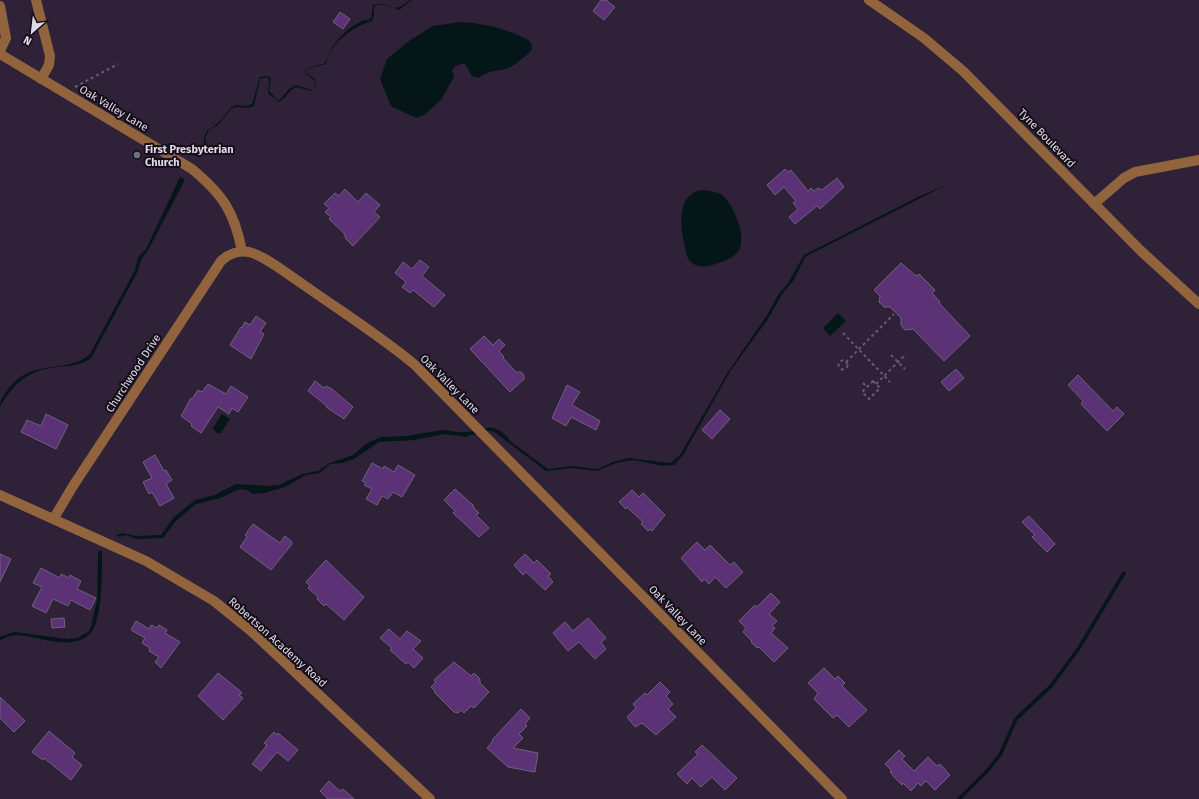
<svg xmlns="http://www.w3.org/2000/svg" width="1199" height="799" font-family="'Fira Sans',sans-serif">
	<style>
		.water { fill: #051618 }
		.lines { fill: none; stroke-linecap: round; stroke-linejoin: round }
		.stream { stroke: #051618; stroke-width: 3.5 }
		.building { fill: #5c3277; stroke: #6f607b }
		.path { stroke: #675c70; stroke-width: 2; stroke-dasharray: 3 3; stroke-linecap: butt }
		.minor { stroke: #91643d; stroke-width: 10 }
		.worship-dot { fill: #6b7280; stroke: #140e18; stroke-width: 1.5 }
		.labels { text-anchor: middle; stroke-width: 4; stroke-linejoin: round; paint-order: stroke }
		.street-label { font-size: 11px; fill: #e0d8e7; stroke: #140e18 }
		.poi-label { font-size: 11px; font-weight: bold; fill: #e0d8e7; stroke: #140e18; text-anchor: start }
	</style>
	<rect width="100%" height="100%" fill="#2e2138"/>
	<g class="water">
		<path d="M410,0h2l-13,10 -14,-6 -9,1 -2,3v7l-2,6c-18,5 -35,18 -44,34 -2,3 -1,6 -2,9l-20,5 1,5 8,5 1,5 -4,7 -16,-4c-8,4 -11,13 -18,15l-3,-4 -7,-4 1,-15 -3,-2 -6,2 -6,27 -6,2 -11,-1 -5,1 -14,17 -9,5 -4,8 2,7 -9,12 -4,-2 10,-9c-1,-18 5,-14 16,-25 5,-5 8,-12 15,-16l11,1 6,-2 8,-27 7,-1 4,2 -2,13 10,10 10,-12 7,-4 16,5 3,-3v-6l-9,-7 -1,-5 20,-6c4,-16 21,-35 37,-42 4,-1 6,-1 9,-3l2,-13c18,-5 17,12 37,-5z"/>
		<path d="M461,22c27,2 42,6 67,18l3,3 1,6 -4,5 -14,11 -8,4 -17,3 -11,6 -6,-2 -7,-12c-4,-1 -10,2 -13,6l2,7 -13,23 -17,15 -8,3 -25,-12 -11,-27 7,-20 22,-18 24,-15z"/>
		<path d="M180,177l5,3 -38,72 -5,6 -5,15 -46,85c-12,9 -27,8 -41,10 -24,4 -39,19 -50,39 0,-8 4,-12 9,-19 22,-30 61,-14 81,-34l45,-84 3,-13 8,-8z"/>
		<path d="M944,186l-139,71 -11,23 -12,14 -14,25 -37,51 -48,85 -9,10 -11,1 -29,-6 -18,3 -19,8 -25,-3 -26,3 -54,-41 -1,-3 57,42 24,-3 26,3 15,-7 15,-4 43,5 9,-8 48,-83 39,-57 11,-20 10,-12 16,-28 118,-60z"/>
		<path d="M702,190c7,1 14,1 20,5 12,9 27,46 15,58 -5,5 -12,8 -19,10 -7,3 -19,6 -26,0 -6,-4 -6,-13 -8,-20 -4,-19 -7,-49 18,-53z"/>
		<path d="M838,313l8,8 -16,15 -7,-8z"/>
		<path d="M222,414l8,5 -9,14h-4l-4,-5z"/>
		<path d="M442,430l23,3 3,4 -24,-3 -29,6 -36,2 -25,17 -12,4 -12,1 -10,9 -14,2 -21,12 -21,6 -11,1 -6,-4 -7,-1 -20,9 -24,6 -22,19 -11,15 -27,1 -10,-4 -6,2 -4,-2 8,-2 11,3 26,-1 13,-18 21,-17 20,-5 21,-11 30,2 13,-1 23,-11 16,-3 12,-8 23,-8 14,-12 14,-6 25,-1z"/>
		<path d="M100,550l2,1c0,19 1,72 -13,84 -16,13 -39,6 -57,2 -12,-2 -22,-4 -32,4v-4l14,-5 53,7 10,-1 11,-6 3,-5 6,-27 1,-46z"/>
	</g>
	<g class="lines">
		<g class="stream">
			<path d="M462,434c21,1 26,-14 45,5"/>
			<path d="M959,799l29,-29 12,-15 16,-36 35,-33 28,-38 45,-75"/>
		</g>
	</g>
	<g class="building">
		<path d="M601,0h5l9,7 -11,13 -11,-9z"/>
		<path d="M340,12l10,7 -7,10 -10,-7z"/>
		<path d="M785,169l3,3 3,-2 17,21 3,-3 3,3 4,-3 4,2 15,-12 7,9 -24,22 -3,-3 -22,18 -6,-7 9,-8 -5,-6 3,-2 -12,-14 -9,8 -8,-10z"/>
		<path d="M345,189l13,13 8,-9 14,12 -6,7 6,5 -27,29 -7,-7 -2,-6 -15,-14 2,-2 -6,-5 4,-4 -5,-4 11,-11 4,3z"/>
		<path d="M420,260l9,7 -7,9 23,19 -11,12 -21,-17 -3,3 -8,-6 4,-5 -11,-9 8,-11 9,7z"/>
		<path d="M901,263l15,13 3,-2 16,16 -3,3 8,9 -1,1 31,33 -26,25 -31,-32 -8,1 -4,-5v-7l-11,-11h-6l-5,-5 1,-6 -6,-6z"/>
		<path d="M256,316l10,7 -6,9 4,2 -13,25 -21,-14 11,-18 1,1 3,-6 5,3z"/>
		<path d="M484,336l9,9 6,-6 6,6 -6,6 5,6 -1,1 13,14h5l3,3v4l-14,13 -40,-43z"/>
		<path d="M956,369l8,9 -15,13 -8,-9z"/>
		<path d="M1078,375l35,36 4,-4 7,7 -17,17 -26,-27 2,-3 -15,-16z"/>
		<path d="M315,381l9,7 2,-2 6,3 21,18 -9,12 -18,-12 1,-1 -19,-15z"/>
		<path d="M208,384l18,10 5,-8 17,11 -10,15 -6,-4 -3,6 -11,-7 -17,26 -10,-7 1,-2 -11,-8 10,-18 1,1 6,-9 4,2z"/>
		<path d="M567,385l13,7 -8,13 28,16 -4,9 -25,-13 -5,9 -14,-8z"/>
		<path d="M720,410l10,9 -18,20 -10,-9z"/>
		<path d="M46,414l22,11 -12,24 -35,-17 6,-12 14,6z"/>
		<path d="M155,455l9,16 2,-1 6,10 -6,4 8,14 -14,8 -8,-14 -3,2 -6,-12 9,-4 -9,-16z"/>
		<path d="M372,463l11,6 1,-3 10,6 4,-7 17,10 -13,22 -9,-5 -5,7 -6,-3 -5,9 -11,-6 6,-10 -8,-4 2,-2 -4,-2z"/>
		<path d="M455,489l19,17 -1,1 6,6 -3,2 13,13 -10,9 -26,-24 2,-2 -11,-11z"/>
		<path d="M632,490l7,7 4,-4 22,22 -13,16 -2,-2 -2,2 -7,-7 2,-2 -16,-15 -1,2 -7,-7z"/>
		<path d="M1029,516l26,28 -8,8 -15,-15 3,-2 -13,-13z"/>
		<path d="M253,524l27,19 5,-7 7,6v2l-21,26 -31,-23 7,-10 -2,-2z"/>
		<path d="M697,542l8,8 5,-5 20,20 4,-3 9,10 -17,16 -11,-11 -6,7 -5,-5 -2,3 -21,-24z"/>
		<path d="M0,554l11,5 -11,23z"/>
		<path d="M525,554l9,9 3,-3 14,14 -3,2 5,6 -8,8 -19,-18 -3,3 -9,-10z"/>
		<path d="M326,560l38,37 -20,23 -18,-16 -2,2 -7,-7 1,-2 -10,-9 2,-2 -4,-4z"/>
		<path d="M41,568l19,10 1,-4 8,4 1,-3 11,6 -4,8 19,9 -6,12 -19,-10 -3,6 -15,-7 -7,14 -14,-7 10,-19 -9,-4z"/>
		<path d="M771,593l9,9 -11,12 8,7 -5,5 3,2 -4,5 17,15 -14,14 -15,-15 -2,1 -6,-6 1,-1 -9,-9 3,-4 -7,-7 16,-16 2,2z"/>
		<path d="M64,618l1,9 -13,1 -1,-9z"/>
		<path d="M588,618l18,20 -5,4 5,7 -11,10 -16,-17 -11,9 -15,-18 12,-11 8,9z"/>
		<path d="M136,621l13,8 2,-4 6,3 2,-3 8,5 -2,3 15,9 -19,26 -6,-6 4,-5 -10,-6 1,-3 -8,-5 3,-5 -14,-8z"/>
		<path d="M389,629l11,10 7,-8 14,10 -8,8 10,9 -9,10 -6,-6 -2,2 -16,-14 2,-2 -12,-10z"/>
		<path d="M454,662l17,14 3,-3 6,6v4l9,9 -15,16 -3,-2 -7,7 -3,-3 -3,3 -4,-1 -20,-20 1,-1 -4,-4 5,-5 -2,-2z"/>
		<path d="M824,668l11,11 3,-3 7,7 -3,3 25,24 -18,17 -12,-12 -4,3 -19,-19 4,-6 -10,-10z"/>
		<path d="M218,673l22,18 2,2 -3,2 4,3 -20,22 -25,-24z"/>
		<path d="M660,682l10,10 -4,4 7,8 -5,5 8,8 -20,18 -14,-12 -7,4 -8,-10 9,-9 -3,-4 12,-11 2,2z"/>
		<path d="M0,697l25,24 -11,11 -14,-14z"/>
		<path d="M521,709l9,9 -5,6 2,2 -8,8 4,4 -10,10 25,5 -3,19 -27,-5 -21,-19 6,-7 -1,-1z"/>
		<path d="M49,731l26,22 -3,4 10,8 -11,15 -27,-22 -1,2 -11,-8z"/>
		<path d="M274,732l3,3 1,-2 20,17 -10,11 -11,-9 -16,19 -9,-7 15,-19 -3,-2z"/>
		<path d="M702,745l35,33 -12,12 -13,-13 -11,10 -9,-9 -5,6 -10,-10 21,-20 -3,-2z"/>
		<path d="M899,750l6,6 -3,3 12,12 14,-14 9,9 3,-2 10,11 -15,15 -9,-9 -5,5 -3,-3 -7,8 -8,-8 -1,2 -6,-6 -6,-7 2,-1 -7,-7z"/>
		<path d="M329,781l11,10 3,-2 11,10h-26l-8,-8z"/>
	</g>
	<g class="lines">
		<g class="path">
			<path d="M75,87l43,-23"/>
			<path d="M843,333l47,49"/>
			<path d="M891,355l14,14"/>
			<circle cx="843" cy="365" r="4.5"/>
			<path d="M846,362l48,-48"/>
			<path d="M873,381l7,7 -11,11 -7,-7z"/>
			<path d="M863,383l4,4"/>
			<path d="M876,384l30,-30"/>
		</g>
		<g class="minor">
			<path d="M36,0l14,56 -1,9 -8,14"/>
			<path d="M869,0l55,38 39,33 178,180 58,53"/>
			<path d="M0,6l6,32 -6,13"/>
			<path d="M0,54l192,115c31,26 42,42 50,82"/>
			<path d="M1094,204l30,-26 11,-6 64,-12"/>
			<path d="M0,495l146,66 68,40 36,29 180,169"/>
			<path d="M54,518l19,-32 148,-225c7,-7 18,-11 28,-9 16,4 38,22 52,31 38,27 78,52 114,82l427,434"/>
		</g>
	</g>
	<circle class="worship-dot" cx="137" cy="155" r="4"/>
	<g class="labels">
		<g class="street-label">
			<text transform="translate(114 108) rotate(31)" y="4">Oak Valley Lane</text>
			<text transform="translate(1047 138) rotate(46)" y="4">Tyne Boulevard</text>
			<text transform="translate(133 373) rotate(-57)" y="4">Churchwood Drive</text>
			<text transform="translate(450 384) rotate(45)" y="4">Oak Valley Lane</text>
			<text transform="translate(678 615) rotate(46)" y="4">Oak Valley Lane</text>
			<text transform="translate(278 642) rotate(42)" y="4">Robertson Academy Road</text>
		</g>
		<g class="poi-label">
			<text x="145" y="153">First Presbyterian<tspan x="145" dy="13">Church</tspan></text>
		</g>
	</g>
	<g transform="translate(32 32) rotate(208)" stroke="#140e18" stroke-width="3" paint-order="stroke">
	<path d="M0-3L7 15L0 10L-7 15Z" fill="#e0d8e7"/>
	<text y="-6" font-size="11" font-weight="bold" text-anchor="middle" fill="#e0d8e7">N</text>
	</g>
</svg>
